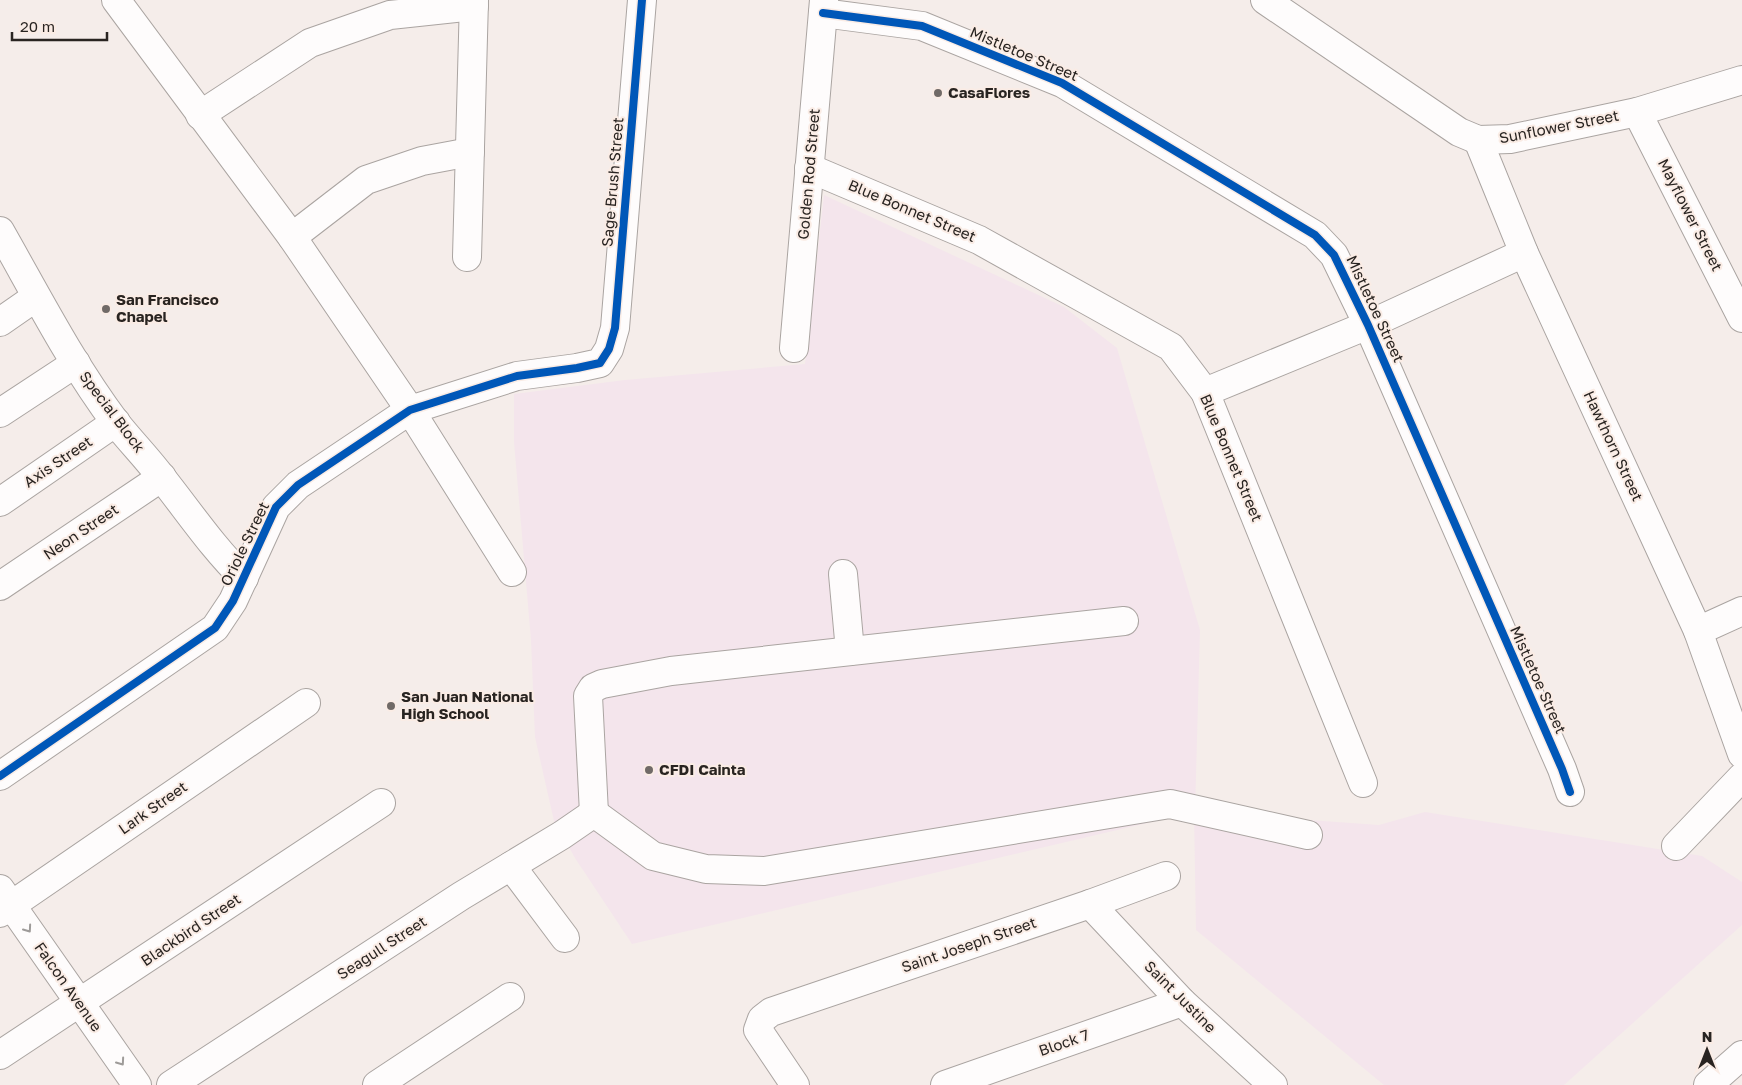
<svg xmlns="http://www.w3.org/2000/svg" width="1742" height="1085" font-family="'Golos Text',sans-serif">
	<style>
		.industrial { fill: #f4e5ec }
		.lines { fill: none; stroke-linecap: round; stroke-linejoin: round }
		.minor-casing { stroke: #aaa4a1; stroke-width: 30 }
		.minor { stroke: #fefcfc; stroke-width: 28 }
		.cycleway-casing { stroke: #faece5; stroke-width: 11 }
		.cycleway { stroke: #0057b8; stroke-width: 8 }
		.oneway { stroke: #9e9b99 }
		.poi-dot { fill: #706a67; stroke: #faece5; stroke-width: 2 }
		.labels { text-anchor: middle; stroke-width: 4; stroke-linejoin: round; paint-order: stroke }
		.street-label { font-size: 15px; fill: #292421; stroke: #faece5 }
		.poi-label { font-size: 15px; font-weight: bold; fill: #292421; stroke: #faece5; text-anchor: start }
	</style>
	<rect width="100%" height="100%" fill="#f5edea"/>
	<path class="industrial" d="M824,195l240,112 53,41 83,282 -5,182 184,13 46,-13 277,44 40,26v43l-178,160h-180l-188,-155 -2,-118 -562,132 -57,-86 -21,-37 -19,-84 -4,-97 -17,-198v-48l111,-14 180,-16z"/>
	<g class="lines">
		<g class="minor-casing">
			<g id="minor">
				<path d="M116,0l176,237 118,173 102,162"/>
				<path d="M1265,0l194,132 19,8 32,-1 127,-27 105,-32"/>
				<path d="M823,13l99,13 140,57 253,152 19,20 34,70 194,444 8,23"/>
				<path d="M1637,112l105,206"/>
				<path d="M200,115l110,-72 80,-28 84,-9"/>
				<path d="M1478,140l46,113 174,378 44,123"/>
				<path d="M809,168l170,72 192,107 34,45 158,391"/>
				<path d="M0,231c37,65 71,132 116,192 15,19 32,36 46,55 27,34 51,70 82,100"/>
				<path d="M292,237l74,-57 56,-19 48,-9"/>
				<path d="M467,257l7,-257"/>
				<path d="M0,322l36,-25"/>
				<path d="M794,348l30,-348"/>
				<path d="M1205,392l163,-67 156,-72"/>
				<path d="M0,413l76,-50"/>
				<path d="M0,502l116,-80"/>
				<path d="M843,574l7,77"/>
				<path d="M0,586l162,-109"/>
				<path d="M1698,631l44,-20"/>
				<path d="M0,776l215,-148 18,-27 43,-94 22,-22 112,-75 107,-34 60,-8 23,-5 9,-14 6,-21 27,-328"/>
				<path d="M594,813l59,43 53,13 58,2 406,-67 138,31"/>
				<path d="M594,813l-6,-117 5,-8 9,-4 69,-13 453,-50"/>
				<path d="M1676,846l66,-69"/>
				<path d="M511,866l54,72"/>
				<path d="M0,889l137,196"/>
				<path d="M1090,904l92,98 91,83"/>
				<path d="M0,913l306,-210"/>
				<path d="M0,1055l381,-252"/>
				<path d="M171,1085l290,-189 101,-61 32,-22"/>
				<path d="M377,1085l133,-88"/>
				<path d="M795,1085l-37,-55 4,-11 9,-7 319,-108 76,-28"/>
				<path d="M945,1085l237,-83"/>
				<path d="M1708,1085l34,-30"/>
			</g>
		</g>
		<use href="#minor" class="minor"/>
		<g class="cycleway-casing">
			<g id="cycleway">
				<path d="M823,13l99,13 140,57 253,152 19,20 34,70 194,444 8,23"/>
				<path d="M0,776l215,-148 18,-27 43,-94 22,-22 112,-75 107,-34 60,-8 23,-5 9,-14 6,-21 27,-328"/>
			</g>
		</g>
		<use href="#cycleway" class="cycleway"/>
	</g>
	<defs><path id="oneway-chevron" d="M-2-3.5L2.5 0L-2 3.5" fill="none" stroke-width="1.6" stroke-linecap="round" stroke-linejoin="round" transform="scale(1.25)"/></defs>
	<g class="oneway">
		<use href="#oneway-chevron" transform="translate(28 929) rotate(55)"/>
		<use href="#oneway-chevron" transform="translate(121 1062) rotate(55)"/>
	</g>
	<g class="poi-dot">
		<circle cx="938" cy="93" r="5"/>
		<circle cx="106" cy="309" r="5"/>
		<circle cx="391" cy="706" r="5"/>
		<circle cx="649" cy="770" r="5"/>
	</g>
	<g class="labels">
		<g class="street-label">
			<text transform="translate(1024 54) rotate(23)" y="5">Mistletoe Street</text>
			<text transform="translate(1559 127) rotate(-11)" y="5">Sunflower Street</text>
			<text transform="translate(809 174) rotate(-85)" y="5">Golden Rod Street</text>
			<text transform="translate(613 182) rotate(-85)" y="5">Sage Brush Street</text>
			<text transform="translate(912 211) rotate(23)" y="5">Blue Bonnet Street</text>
			<text transform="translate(1690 215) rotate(63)" y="5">Mayflower Street</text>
			<text transform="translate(1375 309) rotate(65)" y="5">Mistletoe Street</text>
			<text transform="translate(112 412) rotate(53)" y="5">Special Block</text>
			<text transform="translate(1613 446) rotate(65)" y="5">Hawthorn Street</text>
			<text transform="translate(1231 458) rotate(67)" y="5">Blue Bonnet Street</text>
			<text transform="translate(58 462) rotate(-34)" y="5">Axis Street</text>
			<text transform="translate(81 532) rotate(-34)" y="5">Neon Street</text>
			<text transform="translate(245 544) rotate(-64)" y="5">Oriole Street</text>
			<text transform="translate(1538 680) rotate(66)" y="5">Mistletoe Street</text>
			<text transform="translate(153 808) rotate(-35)" y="5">Lark Street</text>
			<text transform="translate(191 930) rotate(-34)" y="5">Blackbird Street</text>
			<text transform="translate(969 945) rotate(-19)" y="5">Saint Joseph Street</text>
			<text transform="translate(382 948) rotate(-33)" y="5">Seagull Street</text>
			<text transform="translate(68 987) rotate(55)" y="5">Falcon Avenue</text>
			<text transform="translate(1180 997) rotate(45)" y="5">Saint Justine</text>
			<text transform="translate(1064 1043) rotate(-19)" y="5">Block 7</text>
		</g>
		<g class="poi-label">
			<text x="948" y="98">CasaFlores</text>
			<text x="116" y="305">San Francisco<tspan x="116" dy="17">Chapel</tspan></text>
			<text x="401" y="702">San Juan National<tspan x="401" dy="17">High School</tspan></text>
			<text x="659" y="775">CFDI Cainta</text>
		</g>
	</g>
	<g transform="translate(1707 1050)" stroke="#faece5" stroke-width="4" paint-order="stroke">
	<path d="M0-4L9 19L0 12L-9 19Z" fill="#292421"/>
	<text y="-8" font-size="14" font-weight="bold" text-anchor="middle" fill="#292421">N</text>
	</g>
	<path d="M12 32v8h95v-8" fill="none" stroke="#292421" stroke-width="2.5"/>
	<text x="20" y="32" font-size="15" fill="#292421" stroke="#faece5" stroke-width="4" paint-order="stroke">20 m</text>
</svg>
